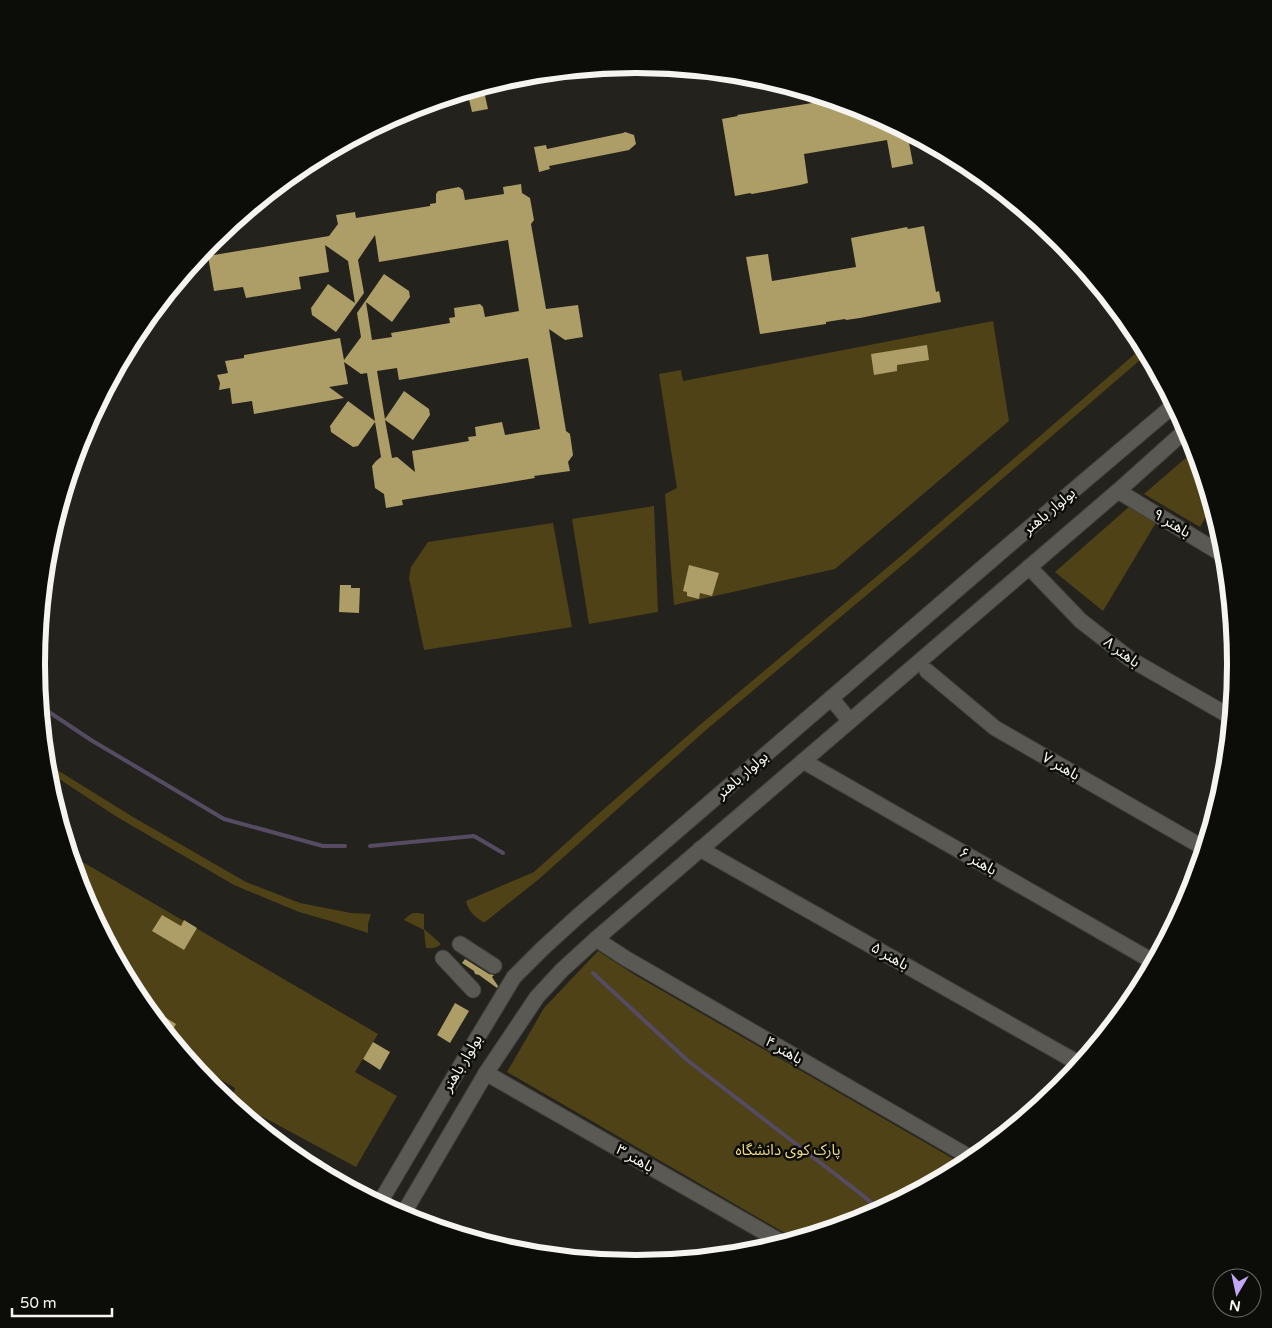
<svg xmlns="http://www.w3.org/2000/svg" width="1272" height="1328" font-family="'Varela Round','Noto Sans Arabic',sans-serif">
	<style>
		.green { fill: #4e4216 }
		.lines { fill: none; stroke-linecap: round; stroke-linejoin: round }
		.stream { stroke: #554b63; stroke-width: 4 }
		.building { fill: #ad9d66; fill-rule: evenodd }
		.minor-casing { stroke: #403f3a; stroke-width: 17 }
		.minor { stroke: #5b5953; stroke-width: 15 }
		.labels { text-anchor: middle; stroke-width: 5; stroke-linejoin: round; paint-order: stroke }
		.street-label { font-size: 15px; fill: #f5f4f0; stroke: #0c0c09 }
		.park-label { font-size: 15px; fill: #f2da88; stroke: #0c0c09 }
		.rim { fill: none; stroke: #f5f4f0; stroke-width: 6 }
	</style>
	<rect width="100%" height="100%" fill="#24221d"/>
	<g class="green">
		<path d="M993,321l16,100 -174,148 -161,36 -9,-111 12,-6 -18,-114 22,-4 2,11z"/>
		<path d="M1143,347l4,7 -241,208 -200,168 -167,149 -54,43h-2c-8,-5 -15,-11 -17,-21l68,-29 62,-56 105,-92 200,-168z"/>
		<path d="M1195,450l17,56 -12,21 -56,-33z"/>
		<path d="M654,506l4,106 -69,12 -17,-105z"/>
		<path d="M1130,506l27,15 -54,90 -48,-39z"/>
		<path d="M553,523l19,104 -148,23 -15,-72 2,-11 17,-25z"/>
		<path d="M46,763l87,54 113,65 54,21 51,10 20,1 -3,10v9l-34,-11 -35,-10 -65,-27 -117,-68 -70,-46z"/>
		<path d="M74,857l304,177 -23,38 42,24 -41,71 -125,-67 4,-12 -45,-26 -53,-65 -55,-104 -10,-33z"/>
		<path d="M413,913h5l6,1v15l17,15c-4,4 -9,5 -15,4l-2,-18 -20,-10 4,-4z"/>
		<path d="M598,951l37,24 329,190 -99,53 -70,21 -288,-167 37,-64z"/>
	</g>
	<g class="lines">
		<g class="stream">
			<path d="M40,706l51,34 133,79 99,27h22"/>
			<path d="M370,846l104,-10 29,17"/>
			<path d="M593,973l94,87 174,134 19,16"/>
		</g>
	</g>
	<g class="building">
		<path d="M558,72l1,8 -37,6 -2,-10z"/>
		<path d="M483,87l5,22 -16,3 -5,-21z"/>
		<path d="M831,100l35,10 41,22 6,32 -21,4 -5,-28 -83,14 4,29 -8,2 -48,9 -2,-1 -15,3 -13,-77 16,-3 -1,-1z"/>
		<path d="M625,132l9,3 2,9 -7,6 -80,16 1,3 -11,3 -5,-25 12,-2 1,4 76,-16z"/>
		<path d="M521,184l1,9 8,5 4,22 -3,4 15,85 32,-4 5,32 -18,3 -16,-11 17,102 4,3 3,21 -5,7 2,9 -36,5 1,2 -133,22 1,5 -17,3 -2,-14 -9,-6 -3,-22 4,-5 5,-4 -6,-35 -17,24 -5,1 -22,-15 -1,-6 18,-25 27,20 -8,-48 -6,1 -17,-12 4,22 -19,3 15,11 -90,16 -2,-13 -20,3 -2,-16 -11,2 1,-7 -3,-8 11,-2 -3,-12 19,-3v-3l96,-17 4,22 17,-23 -4,-24 27,-39 25,17 1,6 -18,25 -26,-20 6,38 20,-3 -1,-4 59,-10 -1,-5 6,-1 -1,-9 26,-4 3,3 2,10 34,-6 -11,-71 -129,22 -4,-27 -17,25 6,33 -28,39 -24,-17 -1,-7 17,-24 27,19 -7,-42 -23,-16 4,27 -30,5 2,12 -55,9 -3,-11 -29,4 -6,-35 121,-20 9,-12 -2,-9 19,-3 1,6 74,-12v-2l6,-1v-9l2,-3 21,-4 4,3 2,10 39,-6 -1,-7zM528,358l12,71 -35,6 -3,-13 -27,5 1,9 -8,1 1,4 -57,10 3,21 -18,-15 -5,1 -7,-38 28,20 17,-25 -1,-6 -25,-18 -19,28 -8,-48 20,-3 2,12z"/>
		<path d="M924,226l12,66 3,-1 2,11 -81,16 -14,2 -1,-1 -19,3v2l-66,10 -14,-77 22,-3 4,27 84,-14 -5,-29 56,-11 1,2z"/>
		<path d="M927,345l2,15 -32,5v6l-23,4 -3,-21z"/>
		<path d="M689,565l30,8 -7,23 -12,-3 -1,6 -12,-3v-4l-4,-1z"/>
		<path d="M340,585h11v3h9l-1,25 -20,-1z"/>
		<path d="M162,915l19,11 3,-6 13,8 -13,22 -32,-19z"/>
		<path d="M465,959l24,15 5,1 -2,2 6,9 -1,2 -18,-13 -4,-1 -1,-3 -12,-8z"/>
		<path d="M455,1003l14,8 -19,32 -13,-8z"/>
		<path d="M147,1006l29,18 -7,12 -23,-29z"/>
		<path d="M373,1042l17,10 -10,18 -17,-11z"/>
		<path d="M281,1138l41,23 -5,9 -14,-7 -25,-21z"/>
	</g>
	<g class="lines">
		<g class="minor-casing">
			<g id="minor">
				<path d="M1118,491l107,65"/>
				<path d="M1029,567l52,54 49,38 101,58"/>
				<path d="M927,671l68,57 209,120"/>
				<path d="M831,698l19,23"/>
				<path d="M803,761l351,201"/>
				<path d="M700,849l380,215"/>
				<path d="M596,939l29,19 348,201"/>
				<path d="M460,944l34,22"/>
				<path d="M443,958l30,32"/>
				<path d="M486,1073l297,170"/>
				<path d="M379,1204l85,-144 50,-83 28,-28 35,-32 432,-372 165,-140"/>
				<path d="M402,1216l84,-143 51,-76 25,-27 34,-31 522,-448 69,-62"/>
			</g>
		</g>
		<use href="#minor" class="minor"/>
	</g>
	<g class="labels">
		<g class="street-label">
			<text transform="translate(1049 511) rotate(-40)" y="5">بولوار باهنر</text>
			<text transform="translate(1172 523) rotate(31)" y="5">باهنر ۹</text>
			<text transform="translate(1122 652) rotate(36)" y="5">باهنر ۸</text>
			<text transform="translate(1061 766) rotate(30)" y="5">باهنر ۷</text>
			<text transform="translate(742 775) rotate(-41)" y="5">بولوار باهنر</text>
			<text transform="translate(978 861) rotate(30)" y="5">باهنر ۶</text>
			<text transform="translate(890 956) rotate(30)" y="5">باهنر ۵</text>
			<text transform="translate(784 1050) rotate(30)" y="5">باهنر ۴</text>
			<text transform="translate(462 1063) rotate(-59)" y="5">بولوار باهنر</text>
			<text transform="translate(635 1158) rotate(30)" y="5">باهنر ۳</text>
		</g>
		<g class="park-label">
			<text x="788" y="1155">پارک کوی دانشگاه</text>
		</g>
	</g>
	<path d="M0 0H1272V1328H0ZM45 664a591 591 0 1 1 1182 0a591 591 0 1 1-1182 0Z" fill="#0c0c09" fill-rule="evenodd"/>
	<path class="rim" d="M45 664a591 591 0 1 1 1182 0a591 591 0 1 1-1182 0Z"/>
	<g transform="translate(1237 1293) rotate(189)"><circle r="24" fill="#0c0c09" stroke="#696965"/>
	<path d="M0-4L9 19L0 12L-9 19Z" fill="#c0a8f4"/>
	<text y="-8" font-size="14" font-weight="bold" text-anchor="middle" fill="#f5f4f0">N</text>
	</g>
	<path d="M12 1308v8h100v-8" fill="none" stroke="#f5f4f0" stroke-width="2.5"/>
	<text x="20" y="1308" font-size="15" fill="#f5f4f0" stroke="#0c0c09" stroke-width="4" paint-order="stroke">50 m</text>
</svg>
